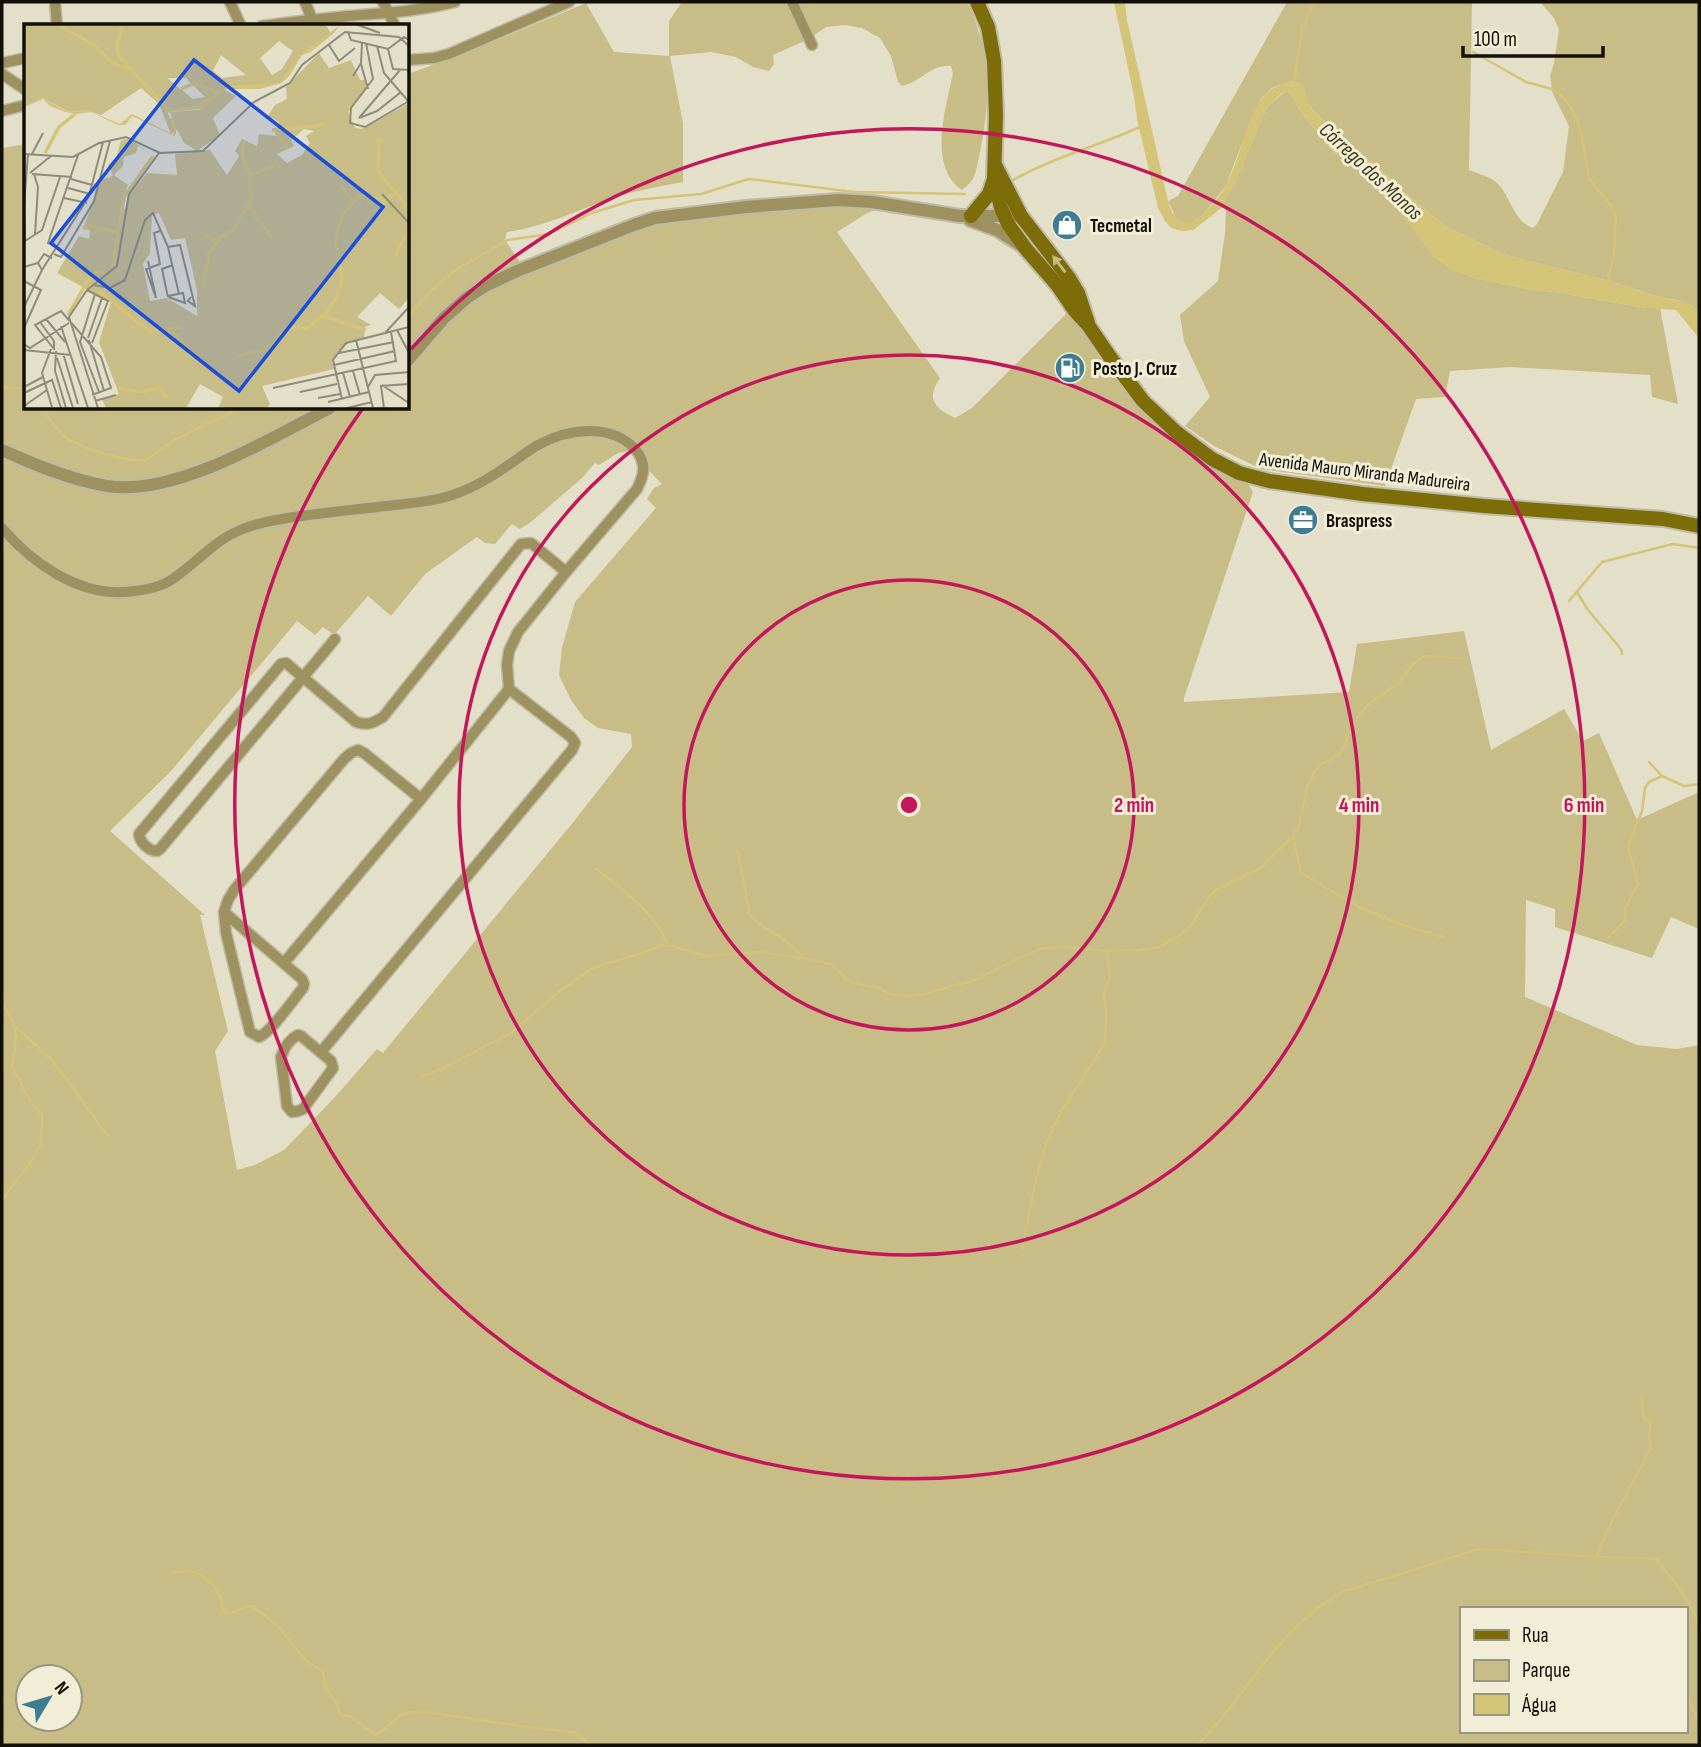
<svg xmlns="http://www.w3.org/2000/svg" width="1701" height="1747" font-family="'Sofia Sans Condensed',sans-serif">
	<style>
		.green { fill: #c8bd87; fill-rule: evenodd }
		.water { fill: #d3c478 }
		.lines { fill: none; stroke-linecap: round; stroke-linejoin: round }
		.stream { stroke: #d3c478; stroke-width: 2.5 }
		.minor-casing { stroke: #bebaa6; stroke-width: 13 }
		.tertiary-casing { stroke: #bebaa6; stroke-width: 16 }
		.secondary-casing { stroke: #bebaa6; stroke-width: 18 }
		.minor { stroke: #9d925f; stroke-width: 10 }
		.tertiary { stroke: #9d925f; stroke-width: 12 }
		.secondary { stroke: #7d6d08; stroke-width: 14 }
		.oneway { fill: #c3ba84 }
		.ring { fill: none; stroke: #c2185b; stroke-width: 3.5 }
		.labels { text-anchor: middle; stroke-width: 6; stroke-linejoin: round; paint-order: stroke }
		.poi-label { font-size: 19px; font-weight: bold; fill: #121008; stroke: #f1edd6; text-anchor: start }
		.street-label { font-size: 19px; fill: #121008; stroke: #f1edd6 }
		.water-label { font-size: 21px; font-style: italic; fill: #403918; stroke: #f1edd6 }
		.inset-river { fill: none; stroke: #d3c478; stroke-width: 3.5 }
		.inset-road { fill: none; stroke: #908c7c; stroke-width: 2 }
		.view { fill: #1d4ed8; fill-opacity: 0.15; stroke: #1d4ed8; stroke-width: 3.5 }
		.inset-edge { fill: none; stroke: #121008; stroke-width: 3.5 }
		.centre { fill: #c2185b; stroke: #f1edd6; stroke-width: 3.5 }
		.ring-label { font-size: 21px; text-anchor: middle; font-weight: bold; fill: #c2185b; stroke: #f1edd6; stroke-width: 6; stroke-linejoin: round; paint-order: stroke }
	</style>
	<rect width="100%" height="100%" fill="#e4dfc9"/>
	<g class="green">
		<path d="M682,2h285c24,48 24,98 13,150 -4,18 -3,27 -18,38 -35,-24 -16,-82 -9,-117l-2,-7c-20,-2 -30,16 -49,20l-4,-4 -7,-26 -11,-18 -18,-10 -17,-3 -19,2 -17,12 -36,16 1,9 -5,7 -16,-4 -17,-10 -25,-5 -41,4 13,67v59c-23,4 -48,9 -70,16 -35,12 -69,29 -106,34l-2,8 23,34 34,-17 85,-32 30,-6 58,-7 135,-6 8,2 -14,7 -27,17 103,146c-14,21 -6,30 15,40l17,-10 97,-97 59,79 117,89 8,13 -69,206v4l165,-10 8,-48 107,-13 27,119 73,-41 19,32 16,-8 38,87 62,-28v137l-28,-12 -19,41 -97,-31v-18l-29,-9 -1,97 112,48 40,4 22,-4v700h-1697v-1597l24,-4v264h382v-334l68,-25 110,-46 28,49 55,4v-35zM630,451l32,33 -8,4 -7,11 9,9 -81,94 -13,46 -3,27 12,25 13,18 14,10 33,6 1,13 -57,73 -192,233 -6,-4 -41,47 -52,54 -29,15 -18,5 -22,-119 13,-20 -28,-116h5l-95,-84 62,-61 125,-149 18,14 8,-8 11,8 34,-39 23,20 34,-42 52,-37 8,6 10,1 17,-20 8,5 11,-7 51,-44 13,-15 4,2 19,-12zM1461,1609h224v122h-224zM28,1677h42v42h-42z"/>
		<path d="M1287,2h185l-3,168c10,4 23,7 30,15 13,15 14,35 34,43l4,-4 26,-52 6,-46 -16,-32 -3,-18 4,-13 5,-33 -5,-12 -14,-16h159v312l-6,-8 -15,-6 -15,-2 -54,-17 -93,-23 -24,-9 -45,-22 -48,-39 -23,-23 -23,-16 -41,-40 -12,-25 -8,-3 -20,7 -10,9 -11,22 -25,67 -21,26 -7,7 -10,5 -12,-6 -8,-17 10,-5z"/>
		<path d="M1288,91l3,3 9,17 33,40 12,9 13,5 23,23 8,6 11,18 34,44 17,13 24,9 58,12 22,2 91,16h14l18,96 -26,-7 -2,-22 -140,-8 -60,4 -5,26 -29,2 -31,87 -124,-17 -47,-23 -29,-20 25,-29 -26,-56 -4,-26 38,-34 7,-48 1,-22 -3,-6 13,-25 31,-73 16,-14z"/>
	</g>
	<path class="water" d="M1114,2h11l2,18 41,181c3,12 8,19 20,22 13,-4 32,-25 38,-38 15,-27 18,-62 36,-87 5,-8 14,-11 23,-15 6,-2 9,-3 15,1l12,25 41,40 23,16 23,23 48,39 45,22 24,9 93,23 54,17 24,4 6,4 6,8v24l-23,-28 -30,-2 -91,-16 -22,-2 -58,-12 -24,-9 -17,-13 -31,-39 -14,-23 -8,-6 -23,-23 -13,-5 -12,-9 -33,-40 -9,-17 -3,-3 -6,2 -15,14 -31,73 -13,26 -9,8 -21,16 -12,1 -10,-3 -6,-7 -7,-13 -4,-17 -17,-72 -3,-23z"/>
	<g class="lines">
		<g class="stream">
			<path d="M1473,52l53,30 26,7 9,6 10,12 10,24 8,48 22,26 5,13 -2,37 -6,26"/>
			<path d="M1294,83l8,-54 12,-27"/>
			<path d="M1013,180c43,-24 86,-34 129,-54"/>
			<path d="M408,316l25,-27 24,-20 51,-29 41,-6 43,-21 42,-13 67,-6 48,-15 105,13 111,2"/>
			<path d="M2,387l24,2"/>
			<path d="M43,408c5,9 11,19 19,26 16,15 61,26 83,27l31,-22 65,-31"/>
			<path d="M1577,592l11,18 33,39 1,5"/>
			<path d="M1569,601l33,-39 71,-18 26,4"/>
			<path d="M1649,762l13,14 22,10 15,-2"/>
			<path d="M1293,836l8,37 59,35 43,17 41,12"/>
			<path d="M738,852l12,63 4,5 33,22 17,16"/>
			<path d="M596,869c27,21 58,42 72,76"/>
			<path d="M1608,938l17,-18v-12l13,-24 -10,-37 1,-5 13,-31 3,-23 4,-6 13,-6"/>
			<path d="M2,1004c18,22 15,38 10,63l20,37 10,11 -1,24 -1,7 -6,11 -32,43"/>
			<path d="M15,1026l34,31 19,24 39,54"/>
			<path d="M422,1076l22,-8 68,-36 49,-42 29,-20 14,-6 35,-10 21,-8 8,-1 38,11 52,-4 57,8 18,5 11,12 9,6 23,4 15,7 19,2 14,-2 51,-14 57,-28 13,-4 23,-1 39,4 33,-1 20,-3 29,-18 19,-31 9,-9 42,-20 34,-33 5,-8 9,-39 8,-18 6,-7 14,-7 5,-4c8,-12 11,-27 20,-39 10,-15 26,-20 38,-31 9,-10 14,-21 27,-27l38,2"/>
			<path d="M1022,1249l14,-69 10,-37 16,-33 43,-67 1,-28 -2,-21 6,-17 -3,-26"/>
			<path d="M1596,1557l16,-36 38,-71c1,-10 -3,-15 1,-27 -11,-7 -9,-13 -9,-25"/>
			<path d="M172,1573c20,-6 34,1 45,18 5,7 5,15 8,22h6l18,-7 5,1 24,19 28,35 17,10 2,14 11,18 4,11 11,3 22,16 4,2 2,-2 23,-19 8,-2 24,1 93,14 45,5 7,3 10,10"/>
			<path d="M1685,1687l4,15 10,17"/>
			<path d="M1198,1745c49,-51 80,-117 144,-153l137,-43 123,8 54,2c16,20 34,41 43,65"/>
		</g>
		<g class="minor-casing">
			<g id="minor">
				<path d="M55,2l2,24"/>
				<path d="M230,2l11,24"/>
				<path d="M305,2l7,17"/>
				<path d="M383,2l12,24"/>
				<path d="M792,2l20,43"/>
				<path d="M262,26c29,-4 57,-7 86,-10 36,-3 73,-5 107,-14"/>
				<path d="M408,60l26,-2 15,-4 120,-52"/>
				<path d="M2,63l24,-5"/>
				<path d="M2,74l24,16"/>
				<path d="M2,111l24,-6"/>
				<path d="M2,528c29,34 75,67 122,64 16,-1 37,-4 50,-14 22,-15 39,-36 64,-47 17,-8 37,-11 56,-14 28,-4 56,-7 84,-10 23,-3 46,-4 68,-10 21,-6 44,-19 61,-31 11,-7 20,-15 31,-21 29,-16 73,-23 98,5 11,14 8,25 1,39l-71,83 -48,60 -9,19 -2,14 2,24"/>
				<path d="M335,639l-175,210 -3,2c-8,0 -17,-8 -18,-17l142,-170 5,-1 70,59c12,4 17,1 27,-5l138,-173 10,-1 35,29"/>
				<path d="M224,912l78,67 2,5 -1,4c-11,13 -31,43 -44,49l-9,-5 -24,-99 -2,-21 4,-12 6,-10 110,-131 7,-6 7,-3 6,3 57,46"/>
				<path d="M284,963l137,-164 88,-110"/>
				<path d="M298,1035l3,1 30,25 2,7 -30,41 -5,2 -6,1 -5,-6 -6,-49c3,-9 9,-18 17,-22z"/>
				<path d="M321,1052l251,-302 3,-7 -4,-6 -62,-48"/>
			</g>
		</g>
		<g class="tertiary-casing">
			<g id="tertiary">
				<path d="M970,220l27,10 25,16"/>
				<path d="M408,360l36,-42 24,-21 19,-12 30,-14 117,-46 21,-7 91,-11 92,-7 34,2 88,14h54"/>
				<path d="M2,450c33,15 69,30 105,36 68,11 164,-48 223,-78"/>
			</g>
		</g>
		<g class="secondary-casing">
			<g id="secondary">
				<path d="M977,2l11,25 6,34 2,54 -2,63 7,30 7,16 18,25 32,37 17,25 13,14 22,32 33,44 33,31 36,27 27,14 30,8 94,13 121,12 179,13 36,7"/>
				<path d="M996,167l25,49 48,62 9,15 10,30"/>
				<path d="M971,216l18,-22 5,-15"/>
			</g>
		</g>
		<use href="#minor" class="minor"/>
		<use href="#tertiary" class="tertiary"/>
		<use href="#secondary" class="secondary"/>
	</g>
	<defs><path id="oneway-solid" d="M-6-.8H1V-3.2L6.5 0L1 3.2V.8H-6Z" transform="scale(1.75)"/></defs>
	<use class="oneway" href="#oneway-solid" transform="translate(1059 264) rotate(-127)"/>
	<g class="ring">
		<circle cx="909" cy="805" r="225"/>
		<circle cx="909" cy="805" r="450"/>
		<path d="M411 349A675 675 0 1 1 363 408"/>
	</g>
	<defs>
		<g id="shop-disc" transform="scale(1.575)"><circle r="9.5" fill="#3e7c92" stroke="#f1edd6"/><path d="M-5-2.5h2.3a2.7 3.5 0 0 1 5.4 0H5L5.5 6h-11ZM-1.5-2.5h3a1.5 2.3 0 0 0-3 0Z" fill="#fff"/></g>
		<g id="fuel-disc" transform="scale(1.575)"><circle r="9.5" fill="#3e7c92" stroke="#f1edd6"/><path d="M-5.5-6h7V0h2V4h1.3V-2.5L3-4.5l.8-.8L6-3V5H2.5V1h-1V6h-7ZM-4.2-4.7v3.2H.2V-4.7Z" fill="#fff"/></g>
		<g id="office-disc" transform="scale(1.575)"><circle r="9.5" fill="#3e7c92" stroke="#f1edd6"/><path d="M-6-3h4V-5.5h4V-3h4V5H-6ZM-1-4.5V-3h2v-1.5ZM-6 0V1H6V0Z" fill="#fff"/></g>
	</defs>
	<g fill-rule="evenodd">
		<use href="#shop-disc" x="1067" y="225"/>
		<use href="#fuel-disc" x="1070" y="368"/>
		<use href="#office-disc" x="1303" y="520"/>
	</g>
	<g class="labels">
		<g class="poi-label">
			<text x="1090" y="232">Tecmetal</text>
			<text x="1093" y="375">Posto J. Cruz</text>
			<text x="1326" y="527">Braspress</text>
		</g>
		<g class="street-label">
			<text transform="translate(1365 471) rotate(7)" y="7">Avenida Mauro Miranda Madureira</text>
		</g>
		<g class="water-label">
			<text transform="translate(1371 171) rotate(43)" y="7">Córrego dos Monos</text>
		</g>
	</g>
	<g transform="translate(24 24)">
		<rect width="385" height="385" fill="#e4dfc9"/>
		<path d="M0,1h302l5,9 -27,18 -24,31 -53,4 -30,19 -28,5 -1,3 6,10 -4,-12 29,-2 25,-20 12,6 -23,22 7,17 -23,16 -13,-8 -7,-14 -6,5 -12,-30 -18,-16 -40,27 -14,-5 -18,2 -26,-14 -19,9zM255,17l14,10 -11,18 -10,6 -12,-17zM197,31l25,20 -24,3 -9,-7zM143,54h19l19,19 -12,2zM295,29l10,15 22,-8 9,20h5l2,9 -19,23 7,16 7,1 47,-26v195l-10,11 -19,-16 -23,24 14,8 -6,2 -1,12 -14,2 -18,20 2,8 -72,17 8,18 -3,4h-49l5,-11 -23,-13 -14,24h-80l-4,-9 17,-5 -20,-52 12,-40 -54,-29 22,-37 10,3 1,-9 -7,-1 18,-49 12,-4 -5,-11 9,-9 4,-16 9,-1 23,17 -15,-10 -2,7 -12,4 -1,9 -9,9 14,10 -8,24h5l3,-13 19,-23 30,2 -2,-21 35,-4 17,25 12,-19 -4,-5 7,-12 15,7 2,-12 18,2 2,-14 -11,-6 7,-11 12,-6 -1,-12zM280,105l10,2 -8,5 4,7 -8,12 -15,8 -10,-9 17,-8 -3,-6zM135,189l12,27 14,-2 12,52v26l-30,-18 -17,3 -7,-37 7,-11 2,-38z" fill="#c8bd87" fill-rule="evenodd"/>
		<path d="M316,1l-6,8 -23,19 -9,3 -12,20 -8,8 -22,6h-34l-24,20 -33,3 7,17v5l-2,2 -42,-20 -7,9h-7l-27,-13 -15,2 -11,-2 -15,-6 -7,-7 -19,9 19,-10 25,14 19,-2 33,14 12,-10 42,21 -5,-25 28,-4 30,-20 53,-3 21,-29z" fill="#d3c478"/>
		<path class="inset-river" d="M34,1l33,18 23,21 19,6M98,3l-5,17 2,12 50,55M157,65l14,-6 22,10M248,106l53,-5M251,106l13,19M355,113l-1,34 31,38M21,129l14,-26 16,-13M227,151l23,-9M316,160l13,18M343,177l22,2M224,181l24,33M59,205l7,-3 30,7M181,212l9,4 19,-9 18,-32 -1,-25 -8,-20 3,-13M371,232l10,-20M89,243l11,-70 29,-41M179,265l6,-37 12,-14M75,267l50,40 33,-4M44,291l19,-33 9,-9 10,-1M299,292l43,14M140,305l13,6 17,23M211,333l34,-8 17,-21h22l18,-15 11,-16 5,-19 -7,-42 8,-22 16,-18 24,4 12,-6M94,364l23,4 18,-4 8,10"/>
		<path class="inset-road" d="M334,1l22,8M324,8l3,8 37,9 16,-12 5,3M342,19l7,36 -22,29 -1,15 15,4 44,-26M305,21l10,16 16,-13M353,22l7,27 25,29M364,25l5,20 16,1M337,40l7,25M376,46l-41,48 18,-7 24,-19M329,52l8,-13 1,-20M0,130l49,3 26,-14 27,-6 34,16 43,-2 51,-49 36,-19 12,-18 43,-33 54,5 10,9M8,130l11,-21M6,149l21,-17M8,150l40,3M10,150l4,13 -3,47M47,155l21,6M44,164l22,6M358,170l27,29M40,174l23,5M0,181l4,-51M0,192l1,25M1,217l17,-11 18,-53M144,223l12,-2 15,61 -7,-5 3,-4M36,225l-12,-6 30,-88M30,230l7,3 33,-56 16,-60M124,237l8,37M0,243l14,-4 6,-9 8,4M18,246l47,-74 14,-54M0,257l17,9 -17,38M69,261l17,3 15,-8 20,-60 8,-7 15,34 11,47M63,266l21,11 -16,42M71,270l-15,48 19,50M144,272l15,-3 2,10 -14,-5 -3,-2 -1,-3 -5,-24 11,-4M132,274l-10,-29 14,-5 -6,-31 6,-2M0,283l18,-37 -4,-7M22,295l19,23M16,298l14,19v9M37,302l27,82M373,306l12,23M361,309l24,-26M64,314l14,-40M65,316l15,51M332,316l17,68M0,320l6,4 39,-25M27,325l-9,24 10,34M30,325l-19,-24 26,-14 40,46 10,31 -19,7M0,326l47,5M32,327l-1,20 11,37M39,329l15,51M315,329l55,-11M33,334l16,50M310,341l61,-14M329,347l7,24M319,349l7,24M358,361l27,18M0,363l19,-10M344,363l7,-12 34,-3M249,364l123,-27 -5,-29M276,368l37,-8M0,369l28,-13 9,28M294,374l22,-4M318,375l-9,-39 13,-17 63,-16M71,377l21,-6M304,378l41,-10M0,382l23,-16M74,384l-29,-91 18,-27 30,-24 12,-72 30,-41M323,384l25,-6M360,384l-3,-22 28,-2"/>
		<path class="view" d="M170,36l189,147 -144,184 -188,-148z"/>
		<rect width="385" height="385" class="inset-edge"/>
	</g>
	<circle cx="909" cy="805" r="10" class="centre"/>
	<g class="ring-label">
		<text x="1134" y="812">2 min</text>
		<text x="1359" y="812">4 min</text>
		<text x="1584" y="812">6 min</text>
	</g>
	<rect width="1701" height="1747" fill="none" stroke="#121008" stroke-width="7"/>
	<rect x="1460" y="1607" width="228" height="126" fill="#f1edd6" stroke="#989584" stroke-width="2"/>
	<rect x="1474" y="1630" width="35" height="10" fill="#7d6d08" stroke="#989584" stroke-width="2"/>
	<text x="1522" y="1642" font-size="21" fill="#121008">Rua</text>
	<rect x="1474" y="1660" width="35" height="21" fill="#c8bd87" stroke="#989584" stroke-width="2"/>
	<text x="1522" y="1677" font-size="21" fill="#121008">Parque</text>
	<rect x="1474" y="1694" width="35" height="21" fill="#d3c478" stroke="#989584" stroke-width="2"/>
	<text x="1522" y="1712" font-size="21" fill="#121008">Água</text>
	<g transform="translate(49 1698) rotate(52)"><circle r="33" fill="#f1edd6" stroke="#989584" stroke-width="2"/>
	<path d="M0-5L12 26L0 18L-12 26Z" fill="#3e7c92"/>
	<text y="-10" font-size="19" font-weight="bold" text-anchor="middle" fill="#121008">N</text>
	</g>
	<path d="M1463 46v10h140v-10" fill="none" stroke="#121008" stroke-width="3.5"/>
	<text x="1474" y="46" font-size="21" fill="#121008" stroke="#f1edd6" stroke-width="5" paint-order="stroke">100 m</text>
</svg>
